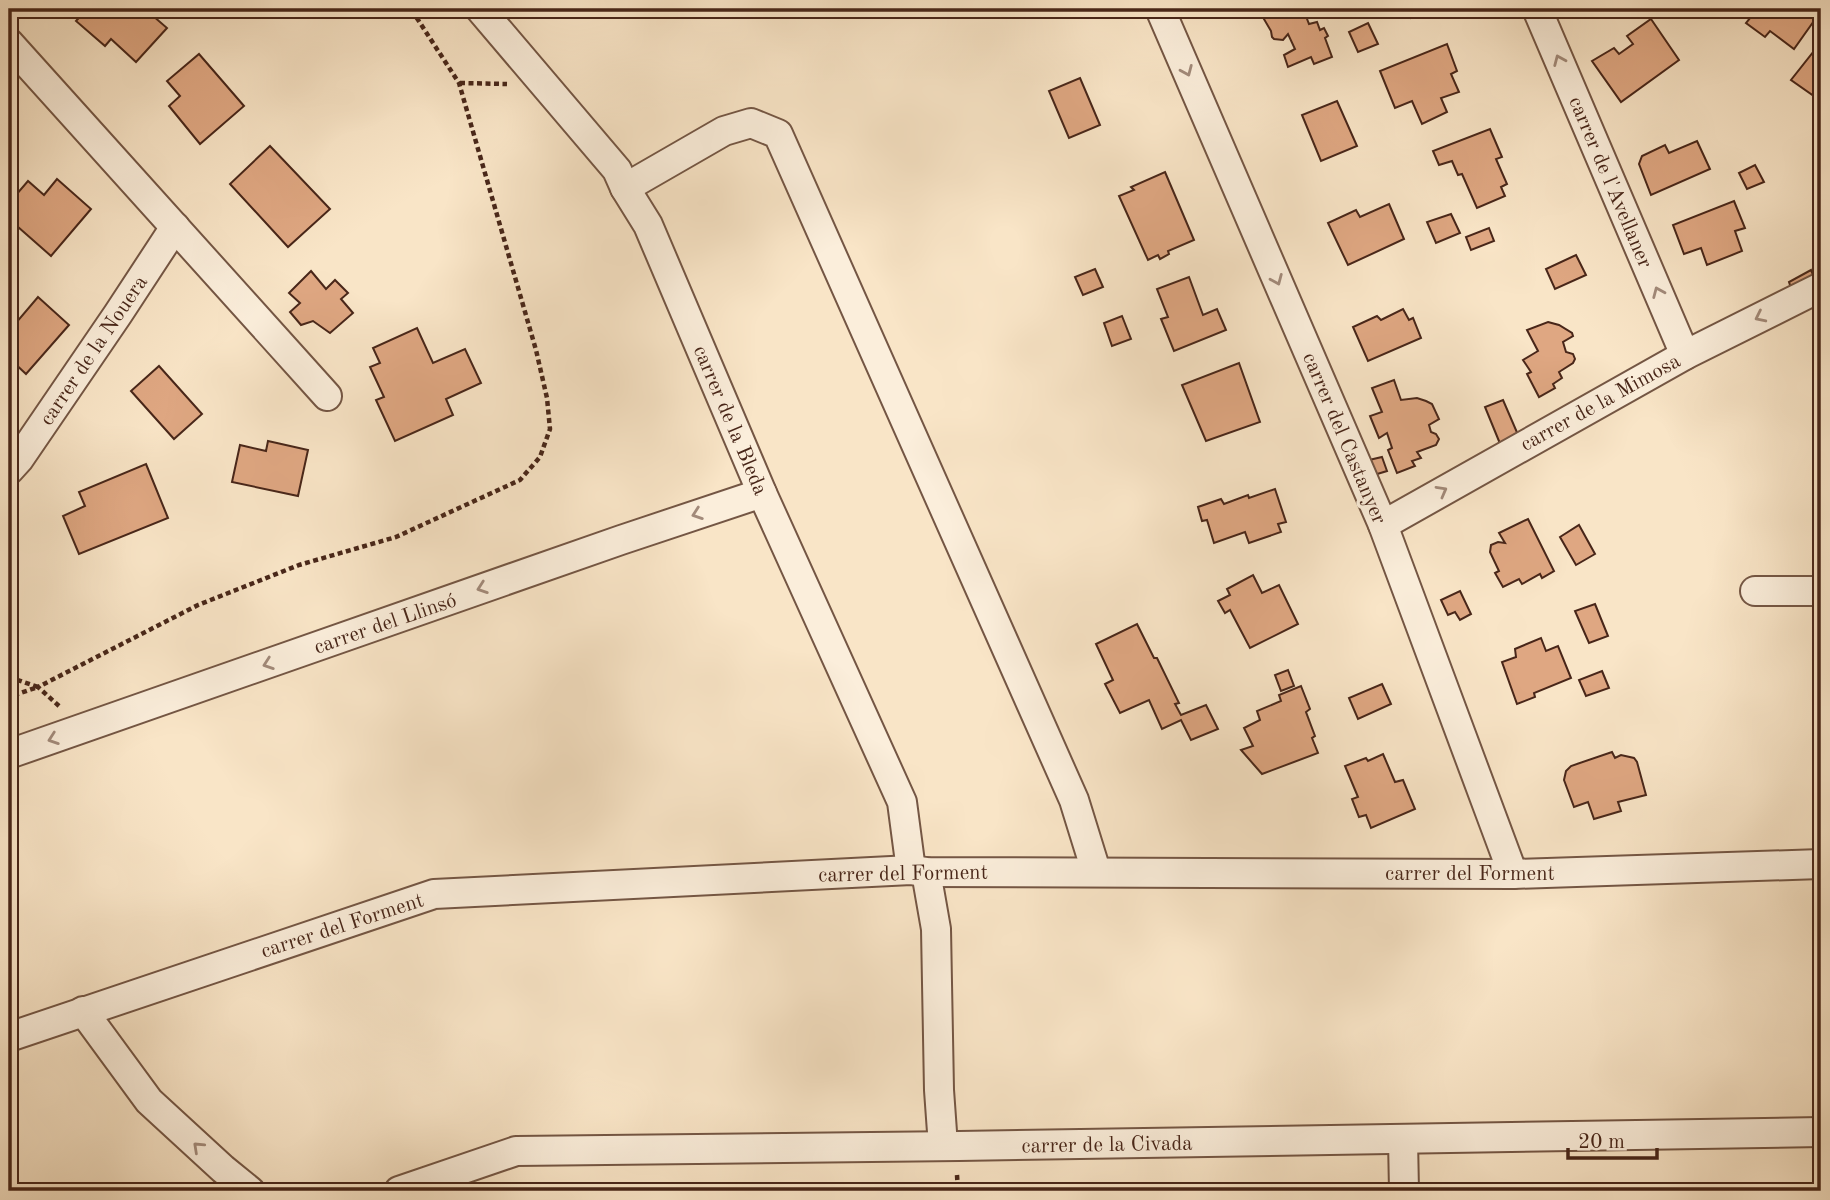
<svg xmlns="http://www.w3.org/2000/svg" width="1830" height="1200" font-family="'Old Standard TT',serif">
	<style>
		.building { fill: #dfa782; stroke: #482619; stroke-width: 2 }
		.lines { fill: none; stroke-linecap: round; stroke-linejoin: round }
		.minor-casing { stroke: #745644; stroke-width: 32 }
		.path { stroke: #482619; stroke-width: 4.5; stroke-dasharray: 5 3.5; stroke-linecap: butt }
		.minor { stroke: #fbeedb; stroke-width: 28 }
		.oneway { stroke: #a28a7a }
		.labels { text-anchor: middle; stroke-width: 7; stroke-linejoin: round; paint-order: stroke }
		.street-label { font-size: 21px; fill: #482619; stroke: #fbeedb }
	</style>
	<rect width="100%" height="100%" fill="#f9e5c7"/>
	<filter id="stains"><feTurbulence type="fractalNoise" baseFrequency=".00286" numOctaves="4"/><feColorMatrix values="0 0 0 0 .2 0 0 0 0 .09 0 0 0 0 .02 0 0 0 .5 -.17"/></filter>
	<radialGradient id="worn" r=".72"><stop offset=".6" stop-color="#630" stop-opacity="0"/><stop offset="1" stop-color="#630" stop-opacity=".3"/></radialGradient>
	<g class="building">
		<path d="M87,9h58l22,19 -31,34 -25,-23 -6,7 -29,-25z"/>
		<path d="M1271,9h36l-3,2 5,13 8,-2 3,8 4,-2 4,8 -3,2 7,19 -18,7 -3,-7 -23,10 -4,-12 11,-6 -7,-15 -5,6 -9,-1 -2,-2 -1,-6 -10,-17z"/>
		<path d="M1385,9h47l-21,9 -5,-8 -17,7z"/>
		<path d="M1751,9h53l12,9 -22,31 -24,-18 -5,6 -19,-14 9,-11z"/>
		<path d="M1651,19l28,41 -58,42 -29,-41 22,-13 5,6 14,-10 -6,-8z"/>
		<path d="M1368,23l10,21 -20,8 -9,-20z"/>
		<path d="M1447,44l10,27 -6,3 8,18 -18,6 6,14 -25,12 -10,-23 -17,7 -15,-37z"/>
		<path d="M1814,51l7,6v44l-30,-21z"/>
		<path d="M199,54l45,52 -44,38 -31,-38 11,-10 -13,-15z"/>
		<path d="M1080,78l20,47 -31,13 -20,-47z"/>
		<path d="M1337,101l20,45 -36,15 -19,-46z"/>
		<path d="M1490,129l12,28 -6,2 11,25 -6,3 4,9 -28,12 -15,-34 -4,1 -6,-14 -13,4 -6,-14z"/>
		<path d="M1697,141l13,28 -59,26 -12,-31 3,-8 23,-11 4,8z"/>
		<path d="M270,146l60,63 -42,38 -58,-63z"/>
		<path d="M1755,165l9,17 -17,7 -8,-16z"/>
		<path d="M1165,172l29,68 -26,11 1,3 -9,5 -2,-4 -10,5 -29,-64 15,-6 -3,-3z"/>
		<path d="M57,179l34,30 -40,47 -42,-37v-16l19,-22 16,14z"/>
		<path d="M1734,201l11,27 -10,3 7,20 -35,14 -6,-17 -17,6 -11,-29z"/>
		<path d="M1389,204l15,35 -56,26 -20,-42 28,-13 4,7z"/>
		<path d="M1451,214l9,19 -24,10 -9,-21z"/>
		<path d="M1489,228l5,13 -23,9 -5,-13z"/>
		<path d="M1576,255l10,20 -31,14 -9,-20z"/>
		<path d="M1095,269l8,18 -20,8 -8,-18z"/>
		<path d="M1811,270l5,13 -23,11 -4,-12z"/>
		<path d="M311,271l15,18 9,-9 13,13 -7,6 12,14 -23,20 -17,-12 -12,4 -11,-13 10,-9 -11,-10z"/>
		<path d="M1189,277l14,38 14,-6 9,21 -52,21 -13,-32 7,-2 -11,-28z"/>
		<path d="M38,297l31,28 -43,49 -17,-16v-27z"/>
		<path d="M1403,309l6,11 4,-2 8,20 -53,23 -15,-34 24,-11 4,4z"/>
		<path d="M1122,316l9,23 -19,7 -8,-23z"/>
		<path d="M1548,322l11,3 13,8 1,3 -10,6 3,10 7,2 2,5 -2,4 -14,9 3,6 -9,6 2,4 -16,9 -12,-23 4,-2 -8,-12 15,-9 -11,-21z"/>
		<path d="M417,328l16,35 32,-14 16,34 -35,16 7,16 -58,26 -19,-41 8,-3 -14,-30 10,-4 -7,-15z"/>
		<path d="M1239,363l21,59 -54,19 -24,-56z"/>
		<path d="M159,366l43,48 -28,25 -43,-48z"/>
		<path d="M1394,380l7,20 16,-2 9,3 6,3 7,15 -10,6 2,7 5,2 3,5 -3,6 -19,7 4,6 -9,3 3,5 -18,7 -9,-23 4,-2 -5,-15 -8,5 -9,-22 12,-4 -10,-24z"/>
		<path d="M1503,400l16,37 -18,9 -16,-39z"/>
		<path d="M268,441l40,9 -10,46 -66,-14 8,-37 26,6z"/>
		<path d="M1382,457l5,14 -13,4 -5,-15z"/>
		<path d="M146,464l22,54 -89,36 -16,-38 22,-10 -6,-14z"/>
		<path d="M1275,489l11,33 -8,2 3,8 -32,11 -4,-11 -31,11 -7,-23 -5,1 -4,-14 23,-8 3,5 24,-9 1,3z"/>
		<path d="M1528,519l26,52 -12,7 -2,-4 -18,10 -3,-5 -16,8 -8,-14 4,-2 -9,-19 1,-7 7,-3 7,1 -6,-10z"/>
		<path d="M1579,525l16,29 -19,11 -16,-28z"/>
		<path d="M1253,575l9,18 17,-8 19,39 -48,24 -20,-38 -5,3 -7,-12 12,-6 -3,-6z"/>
		<path d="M1460,591l11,23 -11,6 -5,-8 -7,3 -7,-15z"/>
		<path d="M1595,604l13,32 -19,7 -14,-32z"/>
		<path d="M1137,624l17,34h3l22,45 -4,1 6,11 25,-10 12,24 -27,11 -10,-20 -19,9 -13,-29 -29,13 -15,-29 8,-4 -17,-36z"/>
		<path d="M1541,638l5,13 12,-5 13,32 -37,15 1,4 -18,7 -15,-42 14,-5 -1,-8z"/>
		<path d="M1288,670l6,16 -13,5 -6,-16z"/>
		<path d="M1602,671l7,17 -23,8 -7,-16z"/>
		<path d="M1382,684l9,20 -33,15 -9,-21z"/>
		<path d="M1301,686l9,23 -4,3 9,24 -3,2 6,15 -56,21 -21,-24 12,-4 -9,-18 16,-8 -3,-9 24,-10 -2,-6z"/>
		<path d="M1612,752l3,6 6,-3 13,3 3,4 9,33 -28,7 3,9 -27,8 -6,-17 -14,5 -10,-27 2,-9 5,-5z"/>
		<path d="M1383,754l12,28 8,-2 12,29 -44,19 -5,-13 -7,2 -7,-18 6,-2 -13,-31 21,-8 2,3z"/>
	</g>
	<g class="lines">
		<g class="minor-casing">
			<g id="minor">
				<path d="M480,9l137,161 8,18 23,37 114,268 140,309 9,68"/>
				<path d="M1160,9l223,516 130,349"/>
				<path d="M1537,9l148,346"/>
				<path d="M9,43l318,353"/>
				<path d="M625,188l99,-57 27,-8 27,11 296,666 22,71"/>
				<path d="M9,470l10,-11 99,-145 57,-87"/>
				<path d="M1383,525l302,-170 136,-68"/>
				<path d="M1755,591h66"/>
				<path d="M9,754l612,-214 141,-47"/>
				<path d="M926,872l10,57 3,161 4,56"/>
				<path d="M83,1011l66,90 74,68 27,22"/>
				<path d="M9,1037l425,-143 477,-24 15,2 587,2 308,-10"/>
				<path d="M1403,1139l1,52"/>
				<path d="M399,1191l117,-40 443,-5 862,-14"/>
			</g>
		</g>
		<g class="path">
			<path d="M460,83l47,1"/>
			<path d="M9,677l29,10 -29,10"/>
			<path d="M59,706l-21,-19 160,-82 101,-40 97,-28 124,-57 20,-23 10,-28 -3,-31 -11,-48 -77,-267 -48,-74"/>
			<path d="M957,1175l1,16"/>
		</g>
		<use href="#minor" class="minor"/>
	</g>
	<defs><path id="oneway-chevron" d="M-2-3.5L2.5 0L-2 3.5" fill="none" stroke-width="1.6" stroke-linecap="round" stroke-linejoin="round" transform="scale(1.75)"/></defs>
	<g class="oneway">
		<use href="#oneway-chevron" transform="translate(1559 60) rotate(-113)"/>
		<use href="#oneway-chevron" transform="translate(1187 71) rotate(67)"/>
		<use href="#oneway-chevron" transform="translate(1277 280) rotate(67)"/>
		<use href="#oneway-chevron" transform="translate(1658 292) rotate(-113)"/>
		<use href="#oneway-chevron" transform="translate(1760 317) rotate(154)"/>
		<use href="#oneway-chevron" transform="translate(1442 491) rotate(-29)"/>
		<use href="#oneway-chevron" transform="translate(697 514) rotate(161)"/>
		<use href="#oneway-chevron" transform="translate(482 588) rotate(161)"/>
		<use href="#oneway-chevron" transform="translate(268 664) rotate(161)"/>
		<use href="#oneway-chevron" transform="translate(53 739) rotate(161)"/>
		<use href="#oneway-chevron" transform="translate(198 1147) rotate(-137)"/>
	</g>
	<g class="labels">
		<g class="street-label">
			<text transform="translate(1611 182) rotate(67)" y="7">carrer de l'Avellaner</text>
			<text transform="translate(93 350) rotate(-56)" y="7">carrer de la Nouera</text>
			<text transform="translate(1600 402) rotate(-29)" y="7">carrer de la Mimosa</text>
			<text transform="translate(731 420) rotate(67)" y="7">carrer de la Bleda</text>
			<text transform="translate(1345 438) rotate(67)" y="7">carrer del Castanyer</text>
			<text transform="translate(385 623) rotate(-19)" y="7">carrer del Llinsó</text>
			<text transform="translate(903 873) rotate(-1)" y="7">carrer del Forment</text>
			<text x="1470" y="880">carrer del Forment</text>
			<text transform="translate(342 925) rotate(-18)" y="7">carrer del Forment</text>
			<text transform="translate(1107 1144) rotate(-1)" y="7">carrer de la Civada</text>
		</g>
	</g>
	<rect width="1830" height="1200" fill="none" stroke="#f9e5c7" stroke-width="35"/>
	<rect x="10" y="10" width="1809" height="1179" fill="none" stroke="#482619" stroke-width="3.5"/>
	<rect x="18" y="18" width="1795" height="1165" fill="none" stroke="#482619" stroke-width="2"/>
	<path d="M1568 1148v10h89v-10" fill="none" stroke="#482619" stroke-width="3.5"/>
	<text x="1578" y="1148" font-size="21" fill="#482619" stroke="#fbeedb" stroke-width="5" paint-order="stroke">20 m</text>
	<rect width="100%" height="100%" filter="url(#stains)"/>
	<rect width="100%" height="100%" fill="url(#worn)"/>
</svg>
